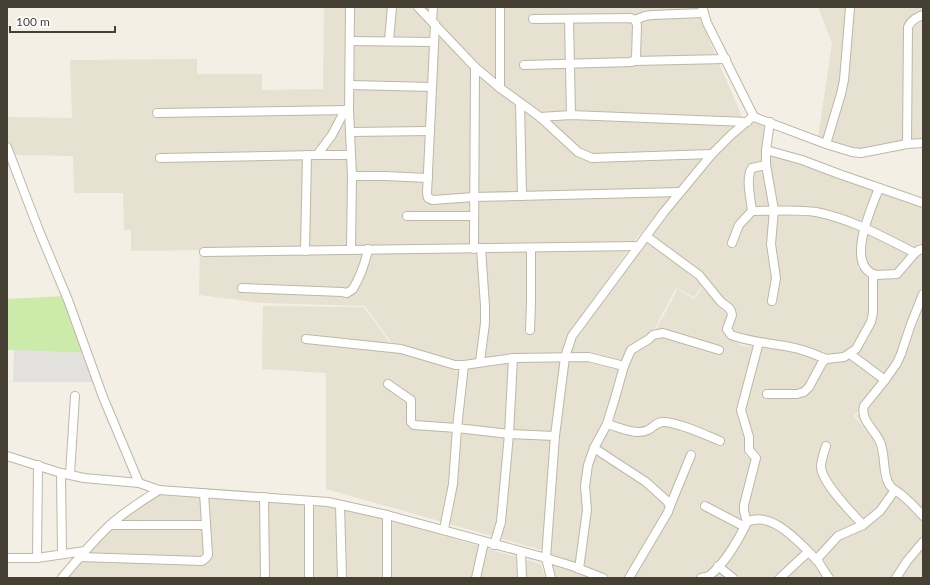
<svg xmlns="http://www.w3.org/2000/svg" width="930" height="585" font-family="Lato,sans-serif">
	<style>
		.residential { fill: #e7e1d2 }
		.green { fill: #cceaaa }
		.parking { fill: #e3e1dd }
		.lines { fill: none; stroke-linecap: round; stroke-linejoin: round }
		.minor-casing { stroke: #bfb7a6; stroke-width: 10 }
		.minor { stroke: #fff; stroke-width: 8 }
	</style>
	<rect width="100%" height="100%" fill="#f3efe4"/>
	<g class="residential">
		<path d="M324,7h374v7l45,105 -46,46 -65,79 -59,85 -12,26 -110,12 -55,-18 -31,-43 -102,-3 -64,-8 1,-45 -69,1v-21h-7l-1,-37h-49l-1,-37 -61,-1 -5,-12v-26l65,1 -2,-58 127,-1v15h65v16l61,-1z"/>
		<path d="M818,7h105v133l-16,-1 -49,12 -40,-14 14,-94z"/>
		<path d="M749,121l20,6 -4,23 113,39 -20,61v18l14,6 -5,23 6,6 -5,21 -20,31 -22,5 -16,-6 -48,-8 -20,-2 -11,-8 -1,-21 -26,-31 -57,-48 61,-75z"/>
		<path d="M880,189l43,15v47l-28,25 -19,-1 -16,-8 -1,-17z"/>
		<path d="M646,237l43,31 14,17 -9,12 -18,-9 -22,42 -1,9 -18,7 -13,22 -56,-12 7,-20z"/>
		<path d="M916,253h7v40l-22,61 -18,29 -29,33 19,22 9,27 -2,13 11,11 -12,22 -42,25 -21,23 -47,-37 -21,-1 -5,-11 15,-49 -11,-6 3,-10 -7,-39 18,-59 26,4 22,5 13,7 27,-6 20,-32 5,-23 -5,-5 4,-22 23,2z"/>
		<path d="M704,286l14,19 10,10 -3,18 17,13 18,1 -23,68 7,7 4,23 -3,10 11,7 -11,56 -7,21 -29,36 -11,3h-69l40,-70 -23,-23 -53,-35 15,-26 20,-67 18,-15 9,-2v-9l17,-31 5,-11 17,10z"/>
		<path d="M923,296v219l-42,-37 2,-13 -8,-27 -19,-22 29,-32z"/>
		<path d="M263,306l101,1 31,43 61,21 55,-11h50l-19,190 -216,-61v-116l-64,-4z"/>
		<path d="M565,357l57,13 -7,28 -24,53 -12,117 -32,-11z"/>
		<path d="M592,452l53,35 22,21 -40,70h-22l-25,-10z"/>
		<path d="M895,491l28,26v24l-28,37h-65l-13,-18 21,-23 17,-8z"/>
		<path d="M182,494l124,10 33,4 44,10 158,46 4,14h-481l30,-33 29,-27 32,-23z"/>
		<path d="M748,523h20l32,22 28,33h-125l7,-2z"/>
		<path d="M923,543v35h-26z"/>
		<path d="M547,559l54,19h-50z"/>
	</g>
	<path class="green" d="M64,296l20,57 -77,-3v-51z"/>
	<path class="parking" d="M14,350l70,3 9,29h-80z"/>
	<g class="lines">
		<g class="minor-casing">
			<g id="minor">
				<path d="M350,7l-1,103 3,66 -1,73"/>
				<path d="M418,7l57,60 25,21 40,29 38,35 14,6 120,-4"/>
				<path d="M500,7v81"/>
				<path d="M702,7l5,16 47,94"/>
				<path d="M569,19l2,96"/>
				<path d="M635,20l10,-4 7,-1 52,-2"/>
				<path d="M432,21l1,-14"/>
				<path d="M435,24l-8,169 1,5 5,2 41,-3 206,-5"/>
				<path d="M350,41l83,1"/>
				<path d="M389,41l3,-34"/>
				<path d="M634,61l92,-2"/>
				<path d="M524,65l108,-3 4,-4 1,-33 -2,-5 -4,-2 -98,1"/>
				<path d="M350,85l82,2"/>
				<path d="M520,103l2,93"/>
				<path d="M157,113l192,-3"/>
				<path d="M540,117l31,-2 176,7"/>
				<path d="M770,122l-4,28v15l8,45 -3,34 5,34 -4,23"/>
				<path d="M350,132l80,-1"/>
				<path d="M826,144l15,-50 3,-14 6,-72"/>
				<path d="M907,144l1,-117c3,-7 8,-9 15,-12"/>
				<path d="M7,147l31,81 30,72 35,97 36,86 20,7 169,12 59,13 159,43 9,-122 10,-79 7,-21 92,-124 48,-58 19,-19 20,-17 3,-1 72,27 26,8 9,1 46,-9 16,-1"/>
				<path d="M766,150l36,10 37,14 84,29"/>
				<path d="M317,155l15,-20 13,-25"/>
				<path d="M160,158l157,-3h34"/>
				<path d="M766,165l-14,3c-7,9 -1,32 0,43 19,0 46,-2 64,1 36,7 67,25 99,41"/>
				<path d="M352,176h33l43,2"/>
				<path d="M879,188c-7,19 -35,78 -3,87l21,-1 18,-21 4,-3 4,-1"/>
				<path d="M407,216h67"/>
				<path d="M646,236l53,39 22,27 8,6 2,3 1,4 -5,14 4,6c19,7 39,8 59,12 13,2 24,7 36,12"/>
				<path d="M732,243l7,-18 13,-14"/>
				<path d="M474,249l1,-182"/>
				<path d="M305,251l2,-96"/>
				<path d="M204,252l435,-6"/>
				<path d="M242,288l100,4 5,1 6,-4c8,-14 12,-24 15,-40"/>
				<path d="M923,294l-12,30 -10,30 -4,9 -12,17 -21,26c-4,14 11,24 16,36 6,13 2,31 9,42 3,6 9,7 14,12 7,6 14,13 20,20"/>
				<path d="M530,330l1,-27v-55"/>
				<path d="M306,339l95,10 54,16h9l49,-7 75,-1 36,9"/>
				<path d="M850,354l35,26"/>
				<path d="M480,362l5,-39v-17l-4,-58"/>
				<path d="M388,384l23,16v22l3,3 43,3 52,6 46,2"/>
				<path d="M767,394h30l7,-2 5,-5 13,-24 4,-4 18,-2 12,-8 15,-27 2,-9v-39"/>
				<path d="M607,424c12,3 29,12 41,6 6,-3 9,-9 17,-8 18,2 38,12 55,19"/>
				<path d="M826,446c-2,7 -5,14 -5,21 1,16 31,46 42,58"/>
				<path d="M594,448l52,34 21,19 3,5 -2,6 -39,66"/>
				<path d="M7,456l54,17 23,5 55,5"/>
				<path d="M61,473l1,81"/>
				<path d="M70,474l5,-78"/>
				<path d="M264,497l1,81"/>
				<path d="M309,501v77"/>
				<path d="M340,505l2,73"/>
				<path d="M670,506l21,-51"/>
				<path d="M705,506l40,21"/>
				<path d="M747,522c22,-11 47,15 61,29 2,3 6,6 9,9 4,5 7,12 12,18"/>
				<path d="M110,525h96"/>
				<path d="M444,529l9,-45 4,-56 7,-63"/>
				<path d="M494,545l7,-23 8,-88 4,-76"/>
				<path d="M521,552l1,26"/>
				<path d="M80,557l122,4 4,-3 2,-3 -4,-62"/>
				<path d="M7,558h30l48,-7"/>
				<path d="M37,558l1,-93"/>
				<path d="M546,558l26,8 31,12"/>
				<path d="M546,558l5,20"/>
				<path d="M816,560l22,-24 25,-11 17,-14 15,-21"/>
				<path d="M718,566l15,12"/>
				<path d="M579,569l8,-59 -2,-24 3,-21 6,-17 13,-24 8,-26 9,-32 7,-16 18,-11 4,-4 10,-2 56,17"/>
				<path d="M62,578c15,-18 31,-37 48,-53 15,-14 32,-24 49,-35"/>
				<path d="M387,578v-63"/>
				<path d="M476,578l8,-36"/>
				<path d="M701,578c3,-1 7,-1 9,-3 15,-12 29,-36 37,-53l-3,-11v-6l12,-47 -7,-8v-13l-8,-27 18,-68"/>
				<path d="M780,578l28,-26"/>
				<path d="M896,578l11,-17 16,-19"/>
			</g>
		</g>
		<use href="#minor" class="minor"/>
	</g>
	<rect width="930" height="585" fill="none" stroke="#463f34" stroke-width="16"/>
	<path d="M10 26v6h105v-6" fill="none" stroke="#463f34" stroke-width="2"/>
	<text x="16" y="26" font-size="12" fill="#463f34" stroke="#ffffff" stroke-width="3" paint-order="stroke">100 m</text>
</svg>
